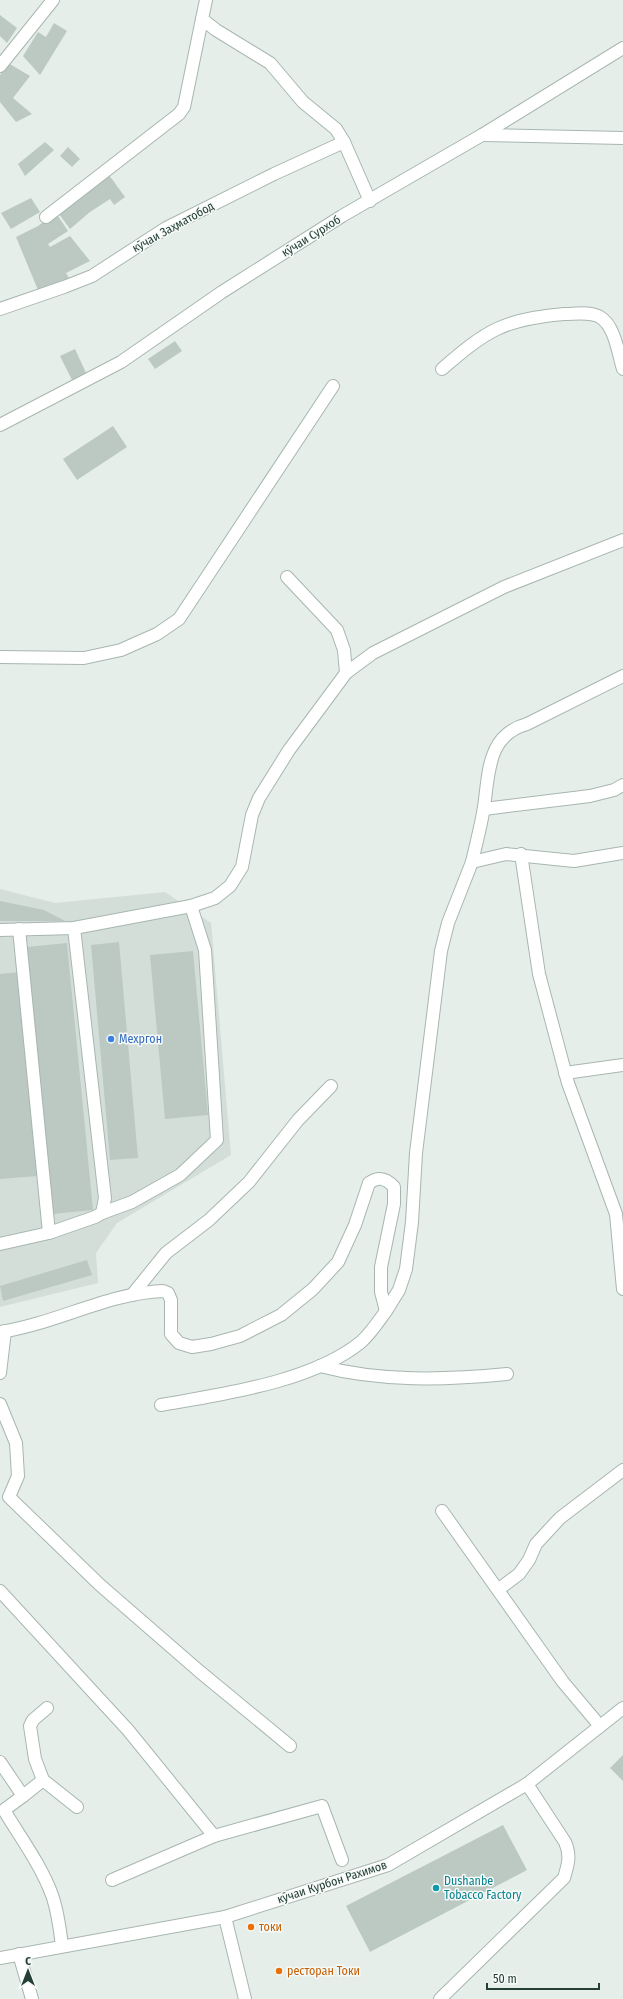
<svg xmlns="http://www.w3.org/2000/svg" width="623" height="1999" font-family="'Fira Sans Condensed',sans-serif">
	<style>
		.built { fill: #d4ded8 }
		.building { fill: #bbc9c2 }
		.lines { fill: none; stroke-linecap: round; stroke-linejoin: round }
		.minor-casing { stroke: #a8b6b0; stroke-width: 14 }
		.minor { stroke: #fff; stroke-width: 12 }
		.shop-dot { fill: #3f7fe0; stroke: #f6faf8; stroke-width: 1.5 }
		.culture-dot { fill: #0f9aa8; stroke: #f6faf8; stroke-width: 1.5 }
		.food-dot { fill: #e8710a; stroke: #f6faf8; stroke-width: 1.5 }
		.labels { text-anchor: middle; stroke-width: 3; stroke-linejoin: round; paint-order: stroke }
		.street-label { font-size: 12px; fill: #253f36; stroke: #f6faf8 }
		.shop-label { font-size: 12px; fill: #366cbe; stroke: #f6faf8; text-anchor: start }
		.culture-label { font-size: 12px; fill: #0d838f; stroke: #f6faf8; text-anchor: start }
		.food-label { font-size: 12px; fill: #c56008; stroke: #f6faf8; text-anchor: start }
	</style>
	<rect width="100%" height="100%" fill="#e6eeea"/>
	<path class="built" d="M0,889l55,14 110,-11 46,31 20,232 -114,68 -21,30 2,30 -98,24z"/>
	<g class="building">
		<path d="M0,15l17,13 -10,15 -7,-7z"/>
		<path d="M54,23l13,8 -27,44 -17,-19 15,-24 8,5z"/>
		<path d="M8,63l22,13 -17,22 19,16 -16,8 -16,-20v-27z"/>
		<path d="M45,142l9,8 -29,26 -7,-12z"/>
		<path d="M68,147l12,12 -8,8 -12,-11z"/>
		<path d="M109,175l16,22 -11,8 -4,-6 -20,13 -20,17 -11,-15z"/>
		<path d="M31,198l9,14 -29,17 -10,-16z"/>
		<path d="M56,213l12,18 -20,13 2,3 20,-11 20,25 -24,12 3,5 -31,12 -22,-53 22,-11z"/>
		<path d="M175,341l7,10 -27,18 -7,-10z"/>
		<path d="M75,349l12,26 -14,7 -13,-26z"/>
		<path d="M113,426l14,21 -50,33 -14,-21z"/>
		<path d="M0,901l44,9 21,11h-65z"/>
		<path d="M119,942l19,216 -28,2 -19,-215z"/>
		<path d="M67,943l26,267 -40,4 -26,-267z"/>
		<path d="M193,951l15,164 -43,4 -15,-164z"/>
		<path d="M20,972l17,204 -37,3v-205z"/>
		<path d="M87,1260l5,15 -89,26 -3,-15z"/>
		<path d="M623,1755v26l-13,-13z"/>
		<path d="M503,1825l24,45 -157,82 -24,-46z"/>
	</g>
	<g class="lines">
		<g class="minor-casing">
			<g id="minor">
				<path d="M206,0l-4,19 14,11 54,33 33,39 33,27 8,13 26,59"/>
				<path d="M0,66l53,-66"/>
				<path d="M482,135l141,3"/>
				<path d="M46,217l133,-103 5,-7 18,-88"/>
				<path d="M0,309l64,-22 28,-11 74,-48 108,-54 70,-32"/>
				<path d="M442,369c45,-39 62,-50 122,-55 11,0 26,-3 36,3 15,9 18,36 23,52"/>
				<path d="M0,425l121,-63 101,-70 120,-76 140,-81 141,-87"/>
				<path d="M287,577l50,53 7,20 2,23"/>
				<path d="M0,657l84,1 37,-8 36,-16 22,-15 154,-233"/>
				<path d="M484,809l106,-13 24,-6 9,-5"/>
				<path d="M521,854l18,120 29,109 48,131 7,75"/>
				<path d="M472,862c4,-18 9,-36 12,-55 5,-34 3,-72 43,-83l96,-48"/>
				<path d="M19,929l30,304"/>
				<path d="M0,930l74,-2 117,-22 24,-8 15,-12 12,-19 10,-52 7,-17 30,-48 57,-77 27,-20 131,-66 119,-47"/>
				<path d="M565,1073l58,-8"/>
				<path d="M102,1213l30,-11 48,-27 37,-35 -12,-190 -14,-44"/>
				<path d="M0,1244l49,-11 46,-16 7,-4 3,-15 -31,-270"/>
				<path d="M132,1295l34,-42 43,-33 40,-38 49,-62 33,-34"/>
				<path d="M0,1332c55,-8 108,-39 163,-41l5,2 3,7v34l8,9 13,4 19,-3 29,-8 41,-21 32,-26 25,-27 17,-37 14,-42c10,-7 17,-5 25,4v17l-13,63v25l5,19 13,-21 7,-21 6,-47 4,-69 25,-202 7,-28 24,-61 34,-8 68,7 49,-8"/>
				<path d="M320,1366c61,16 125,14 187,8"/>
				<path d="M0,1373l5,-42"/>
				<path d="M0,1404l16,39 2,33 -9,21 91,88 99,86 91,75"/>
				<path d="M161,1405c62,-11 151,-23 200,-63 10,-9 17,-20 25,-31"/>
				<path d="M442,1511l121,171 37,44"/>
				<path d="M499,1589l20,-15 10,-14 7,-16 24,-26 63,-48"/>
				<path d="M0,1591l128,139 86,106 108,-30 20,54"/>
				<path d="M47,1708l-14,12 -3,6 5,33 8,21 34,27"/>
				<path d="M0,1762l23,34 -19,14c16,27 37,55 48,85 6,17 8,34 10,51"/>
				<path d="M23,1796l20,-16"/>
				<path d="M112,1880l102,-44"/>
				<path d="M225,1917l20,82"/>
				<path d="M19,1954l13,45"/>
				<path d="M0,1958l225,-41 163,-52 139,-81 96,-76"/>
				<path d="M440,1999l124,-121c4,-13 7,-23 1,-36l-38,-58"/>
			</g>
		</g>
		<use href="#minor" class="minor"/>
	</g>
	<circle class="shop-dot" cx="111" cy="1039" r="4"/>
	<circle class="culture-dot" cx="436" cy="1888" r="4"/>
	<g class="food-dot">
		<circle cx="251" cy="1927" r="4"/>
		<circle cx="279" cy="1971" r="4"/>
	</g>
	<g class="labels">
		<g class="street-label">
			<text transform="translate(173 227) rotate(-29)" y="4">кӯчаи Заҳматобод</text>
			<text transform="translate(311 236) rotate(-32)" y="4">кӯчаи Сурхоб</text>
			<text transform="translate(332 1882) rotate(-18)" y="4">кӯчаи Курбон Рахимов</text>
		</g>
		<g class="shop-label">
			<text x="119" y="1043">Мехргон</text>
		</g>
		<g class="culture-label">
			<text x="444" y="1885">Dushanbe<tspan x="444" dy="14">Tobacco Factory</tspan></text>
		</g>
		<g class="food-label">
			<text x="259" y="1931">токи</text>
			<text x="287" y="1975">ресторан Токи</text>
		</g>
	</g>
	<g transform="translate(28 1971)" stroke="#f6faf8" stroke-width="3" paint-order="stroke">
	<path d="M0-3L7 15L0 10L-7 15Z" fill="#253f36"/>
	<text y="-6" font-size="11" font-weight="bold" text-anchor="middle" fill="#253f36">С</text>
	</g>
	<path d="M487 1983v6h112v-6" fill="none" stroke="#253f36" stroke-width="2"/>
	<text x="493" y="1983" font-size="12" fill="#253f36" stroke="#f6faf8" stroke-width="3" paint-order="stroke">50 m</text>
</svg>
